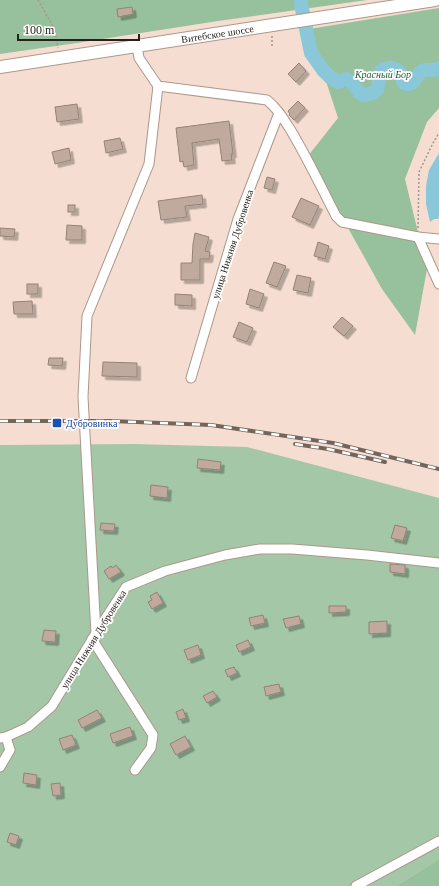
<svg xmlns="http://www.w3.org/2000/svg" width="439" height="886" font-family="'Times New Roman',serif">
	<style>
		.green { fill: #a4c7a8 }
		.forest { fill: #97c19c }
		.water { fill: #89c7d9 }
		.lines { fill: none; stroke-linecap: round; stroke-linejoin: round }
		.river { stroke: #89c7d9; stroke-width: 14 }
		.building { fill: #c0aa9e; stroke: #968175; filter: url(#shadow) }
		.minor-casing { stroke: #ac978b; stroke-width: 11 }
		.major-casing { stroke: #ac978b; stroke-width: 14 }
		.path { stroke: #a7968c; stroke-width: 1.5; stroke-dasharray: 2 2; stroke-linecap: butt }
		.minor { stroke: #fff; stroke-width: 9 }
		.major { stroke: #fff; stroke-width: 12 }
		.rail-casing { stroke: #73655d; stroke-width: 4 }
		.rail { stroke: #fff; stroke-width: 2.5; stroke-dasharray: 8; stroke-linecap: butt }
		.transit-dot { fill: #1a4fb4; stroke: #fff; stroke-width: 1.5 }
		.labels { text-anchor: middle; stroke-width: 3.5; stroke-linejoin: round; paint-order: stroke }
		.street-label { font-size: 10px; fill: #28201b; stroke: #fff }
		.park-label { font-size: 10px; font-style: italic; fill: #1d5b2c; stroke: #fff }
		.transit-label { font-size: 10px; fill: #164399; stroke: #fff; text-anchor: start }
	</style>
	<defs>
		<filter id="shadow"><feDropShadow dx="3.5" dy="3.5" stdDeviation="0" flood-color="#0004"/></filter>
	</defs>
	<rect width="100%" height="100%" fill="#f5ded1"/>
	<path class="green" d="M134,444l113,3 192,51v361l-43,27h-396v-441z"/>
	<g class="forest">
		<path d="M0,0h367l-149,21 -141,22 -77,11z"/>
		<path d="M439,8v100l-12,14 -22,57 22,90 -12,66 -33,-46 -74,-133 30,-38 -29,-89z"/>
		<path d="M439,859v27h-43z"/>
	</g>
	<path class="water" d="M439,153v64l-1,2h-4l-4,3 -4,-18v-18l3,-16z"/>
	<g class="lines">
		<path class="river" d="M301,0v4l10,49 12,17 7,7 8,5 8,-3c8,3 12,14 17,16 2,0 5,0 6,-1 18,-3 2,-24 19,-26 5,-1 10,2 13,6 2,4 0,9 5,10 9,2 10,-9 16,-13 6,-3 11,1 17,-3"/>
	</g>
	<g class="building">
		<path d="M132,7l1,7 -15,3 -1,-8z"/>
		<path d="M299,63l7,8 -10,11 -8,-8z"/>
		<path d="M298,101l7,7 -11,12 -5,-5 1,-1 -2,-3z"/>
		<path d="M77,104l2,15 -22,3 -2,-15z"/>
		<path d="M229,121l4,33h-2l1,6 -10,1 -3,-22 -27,4 2,22 -10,2 -1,-6 -3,1 -4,-34z"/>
		<path d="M120,138l3,11 -17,4 -2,-12z"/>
		<path d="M69,148l2,12 -16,4 -3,-12z"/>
		<path d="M267,177l8,2 -3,11 -8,-2z"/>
		<path d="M202,195l1,9 -18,2 2,11 -26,3 -3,-19z"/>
		<path d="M301,198l18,8 -9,19 -18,-8z"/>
		<rect x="68" y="205" width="7" height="7"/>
		<path d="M67,225l15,1v14h-16z"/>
		<path d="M0,228l15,1 -1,8 -14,-1z"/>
		<path d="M195,233l14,4 -4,14 5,1 -1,7h-9v21h-19v-17h11l1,-19z"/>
		<path d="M318,242l11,4 -4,13 -11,-3z"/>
		<path d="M274,262l12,4 -9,21 -11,-4z"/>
		<path d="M297,275l14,3 -3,15 -15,-3z"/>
		<rect x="27" y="284" width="11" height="10"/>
		<path d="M250,289l14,5 -5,14 -13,-4z"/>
		<path d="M175,294l17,1v11l-17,-1z"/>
		<path d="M32,301l1,13h-19l-1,-12z"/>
		<path d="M342,317l11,9 -9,10 -11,-9z"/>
		<path d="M239,322l14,6 -6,14 -14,-5z"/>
		<path d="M49,358h14l-1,8 -14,-1z"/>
		<path d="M103,362l34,1v14l-35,-1z"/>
		<path d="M198,459l23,3 -1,8 -23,-2z"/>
		<path d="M151,485l17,2 -1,11 -17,-2z"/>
		<path d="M101,523l14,1 -1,7 -14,-1z"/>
		<path d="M395,525l12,3 -4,13 -12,-3z"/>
		<path d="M390,564l15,1v9l-15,-2z"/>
		<path d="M116,565l5,7 -12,7 -5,-8 7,-5 1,2z"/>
		<path d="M157,592l6,11 -11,6 -4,-7 4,-2 -2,-4z"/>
		<path d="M329,606h17v6l-17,1z"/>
		<path d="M263,615l2,8 -14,3 -2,-8z"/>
		<path d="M299,616l2,8 -15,4 -3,-9z"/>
		<path d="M387,621v12l-18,1v-12z"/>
		<path d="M44,630l12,1 -1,11 -13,-1z"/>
		<path d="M248,640l3,7 -12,5 -3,-7z"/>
		<path d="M198,645l3,10 -13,5 -4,-10z"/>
		<path d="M234,667l3,6 -9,4 -3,-7z"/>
		<path d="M279,684l2,8 -15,4 -2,-9z"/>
		<path d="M213,691l4,6 -10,6 -4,-7z"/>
		<path d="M183,709l3,9 -7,2 -3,-8z"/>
		<path d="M97,710l5,8 -20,10 -4,-8z"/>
		<path d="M130,727l3,9 -20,7 -3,-9z"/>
		<path d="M72,735l4,10 -13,5 -4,-11z"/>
		<path d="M185,736l6,11 -15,8 -6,-11z"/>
		<path d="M24,773l13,2 -1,10 -13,-2z"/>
		<path d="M60,783l1,12 -8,1 -2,-12z"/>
		<path d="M10,833l9,3 -3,9 -9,-3z"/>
	</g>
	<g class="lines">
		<g class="minor-casing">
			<g id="minor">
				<path d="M137,46l2,12 19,28 109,14c10,8 16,18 23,29 17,28 31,58 46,87l6,6 76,15 21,2"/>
				<path d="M418,237l21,47"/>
				<path d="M191,378l47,-159 41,-106"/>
				<path d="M96,633l-13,-236 4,-81 62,-152 9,-78"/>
				<path d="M92,639l61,96 -2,13 -16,22"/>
				<path d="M0,738l6,-1 22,-10 24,-21 44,-73 30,-46 39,-16 60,-16 35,-6h32l75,6 72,8"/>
				<path d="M0,767l10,-17 -4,-13"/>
				<path d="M356,886l83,-45"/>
			</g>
		</g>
		<g class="major-casing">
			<g id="major">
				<path id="s1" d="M0,67l435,-67"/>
			</g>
		</g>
		<g class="path">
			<path d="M38,0l16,28 4,20"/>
			<path d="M272,46v-10"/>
			<path d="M418,228l1,-56 14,-29 6,-10"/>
		</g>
		<use href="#minor" class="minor"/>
		<use href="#major" class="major"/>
		<g class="rail-casing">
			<g id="rail">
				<path d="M0,421h111l100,4 122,18 106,26"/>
				<path d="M295,444l33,5 57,13"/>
			</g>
		</g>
		<use href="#rail" class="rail"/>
	</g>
	<rect class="transit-dot" x="52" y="418" width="10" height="10" rx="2"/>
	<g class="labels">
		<g class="street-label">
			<text dy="4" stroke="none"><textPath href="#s1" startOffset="220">Витебское шоссе</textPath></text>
			<text transform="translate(232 244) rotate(-72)" y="4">улица Нижняя Дубровенка</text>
			<text transform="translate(93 639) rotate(-58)" y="4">улица Нижняя Дубровенка</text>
		</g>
		<g class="park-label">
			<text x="383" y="78">Красный Бор</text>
		</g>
		<g class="transit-label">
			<text x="66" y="427">Дубровинка</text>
		</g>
	</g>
	<path d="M18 34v6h121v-6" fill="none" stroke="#28201b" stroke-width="2"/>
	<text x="24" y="34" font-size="12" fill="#28201b" stroke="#ffffff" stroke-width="3" paint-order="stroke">100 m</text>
</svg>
